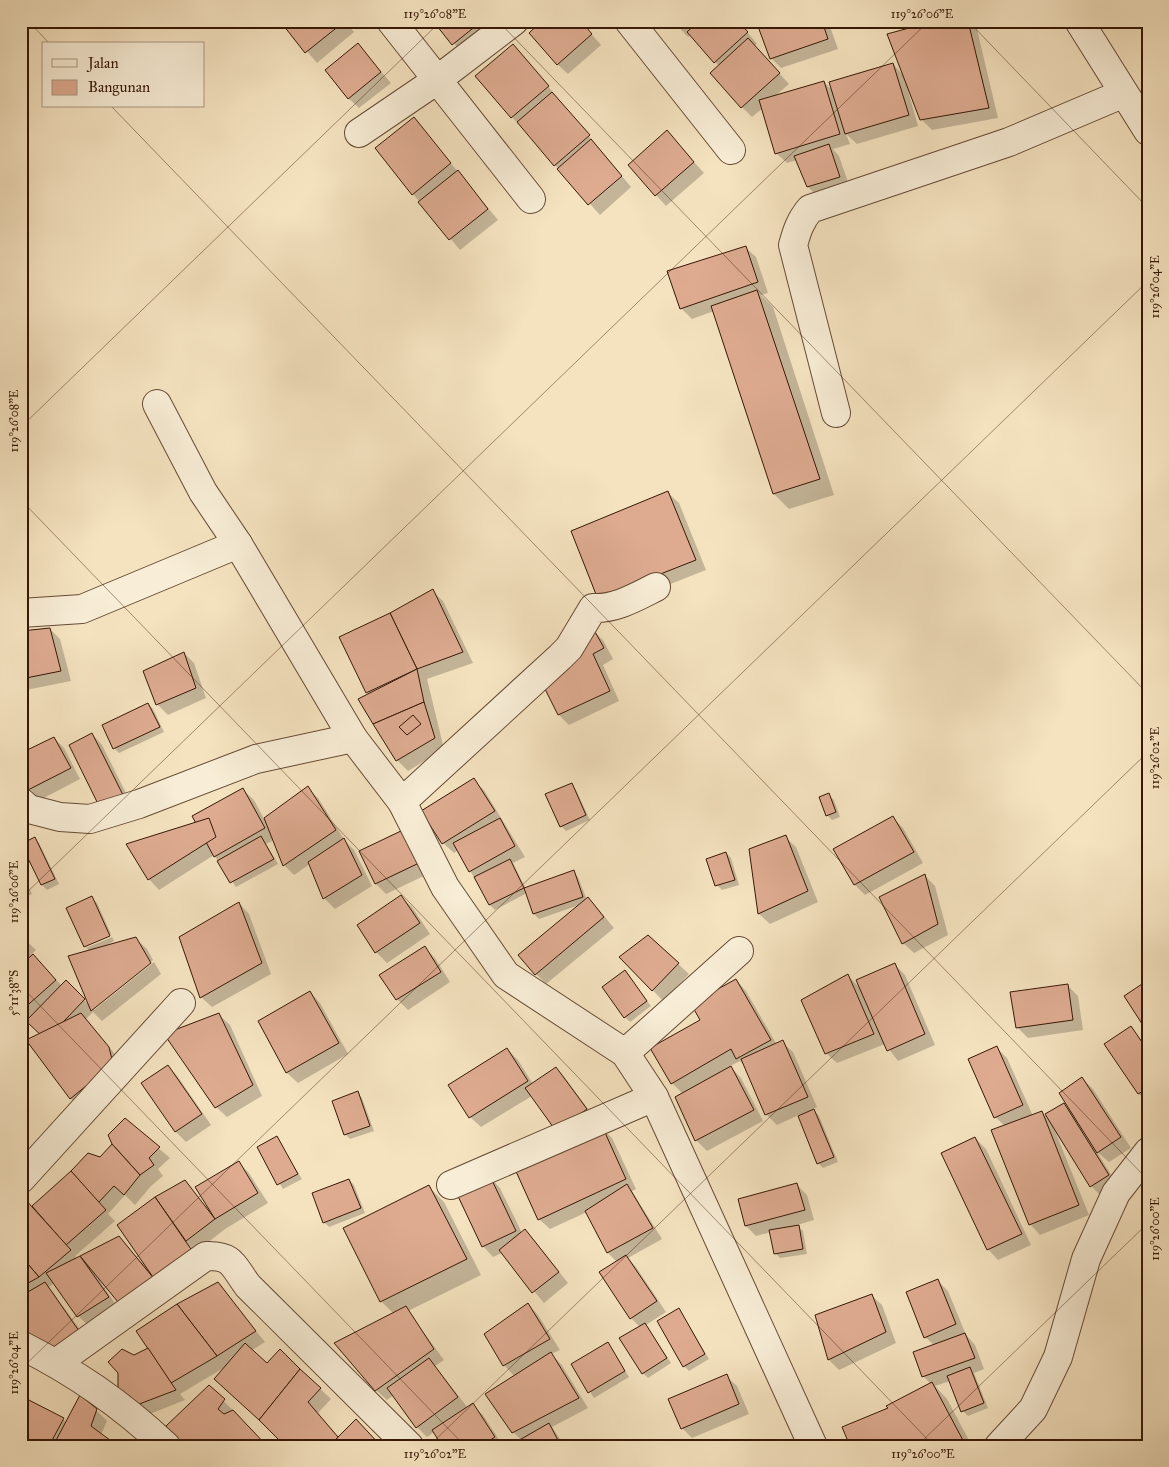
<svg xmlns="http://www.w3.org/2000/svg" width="1169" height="1467" font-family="'IM FELL Great Primer',serif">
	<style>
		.shadow { fill: #0003 }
		.building { fill: #deab91; stroke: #361805 }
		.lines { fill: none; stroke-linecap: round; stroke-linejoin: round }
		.minor-casing { stroke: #664b34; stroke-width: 30 }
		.tertiary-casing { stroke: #664b34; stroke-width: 30 }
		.minor { stroke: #f8edd6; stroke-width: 28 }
		.tertiary { stroke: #f8edd6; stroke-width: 28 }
		.ticks { fill: none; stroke: #361805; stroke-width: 1; stroke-opacity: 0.45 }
		.neatline { fill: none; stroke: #361805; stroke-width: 2 }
		.ticks-label { font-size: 12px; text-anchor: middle; fill: #361805 }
	</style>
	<rect width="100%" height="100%" fill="#f5e3c0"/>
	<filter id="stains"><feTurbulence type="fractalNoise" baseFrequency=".004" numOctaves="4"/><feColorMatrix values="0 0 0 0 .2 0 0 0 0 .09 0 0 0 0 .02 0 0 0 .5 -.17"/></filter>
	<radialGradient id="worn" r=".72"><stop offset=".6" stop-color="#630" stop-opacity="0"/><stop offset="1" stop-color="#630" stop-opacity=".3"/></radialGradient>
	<g class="shadow">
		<path d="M282,21h63l9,11 -37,31z"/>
		<path d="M435,21h71l-42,34z"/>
		<path d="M580,21l21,24 -33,29 -11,-10z"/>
		<path d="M673,21h65l19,23 -3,2 35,38 -14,12 49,-14 10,10 59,-28 12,13 35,-56h32l4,4 22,93 -66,12 -11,-11 -12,-33 -2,1 11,39 -61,18 -11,-10 4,10 -17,5 6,7 11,32 -32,9 -10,-10 -11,-27 -10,3 -11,-10 -13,-45 -11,9 -10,-10 -23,-41 -28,-31 -3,2z"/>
		<path d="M758,21h70l10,28 -57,19 -10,-10z"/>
		<path d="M358,45l33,38 -32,25 -11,-10z"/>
		<path d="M523,56l108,131 -31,28 -88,-98z"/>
		<path d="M414,119l84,101 -38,30 -47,-56z"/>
		<path d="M667,132l37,41 -38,33 -10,-11z"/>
		<path d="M745,247l11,10 12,36 -7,2 12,12 61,188 -45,14 -15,-15 -60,-183 -22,8 -11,-11z"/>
		<path d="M668,493l11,10 27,67 -89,35z"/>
		<path d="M432,591l11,10 30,62 -46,16 17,70 -36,22 -11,-11 -28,-66 -28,-56 50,-24z"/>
		<path d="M50,629l10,10 11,42 -50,10v-58z"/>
		<path d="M592,630l11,10 10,19 -10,6 16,36 -50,24 -10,-10z"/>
		<path d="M184,653l10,10 12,35 -38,17 -10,-10 -13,-34z"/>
		<path d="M148,704l5,5 11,23 -45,21 -5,-5z"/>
		<path d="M92,734l10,11 32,64 -64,-63z"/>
		<path d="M54,738l10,10 16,31 -40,21 -10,-11 -9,-27z"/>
		<path d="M473,780l11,10 41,67 -12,6 13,26 47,-17 5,5 9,23 11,9 16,19 -68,56 -10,-10 46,-70 -43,15 -5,-5 -7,-21 -32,17 -5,-5 -32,-55 -4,3 -11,-10z"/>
		<path d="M571,785l5,5 14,30 -24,11 -5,-5z"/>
		<path d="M307,788l11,10 27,43 9,9 18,36 -37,23 -11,-11 -14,-34 -16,11 -10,-10 -10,-25 -8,4 12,20 -42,23 -22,-32 -55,35 -10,-11 48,-56 46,-33 11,10 10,19z"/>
		<path d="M829,795l5,5 6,17 -8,3 -5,-5z"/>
		<path d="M893,818l10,10 20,35 -58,32 -10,-10 -20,-35z"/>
		<path d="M403,832l25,42 -42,20 -10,-10z"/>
		<path d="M785,837l11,10 22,55 -48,22 -11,-10 -9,-65z"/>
		<path d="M34,838l5,5 20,41 -12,6 -5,-5 -20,-41z"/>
		<path d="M726,853l5,5 8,27 -17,5 -5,-5z"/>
		<path d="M21,871l11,23 -11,5z"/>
		<path d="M924,875l11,11 13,49 -34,18 -11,-10z"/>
		<path d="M401,897l11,10 18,27 -43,29 -11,-11 -18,-27z"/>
		<path d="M92,898l5,5 14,31 -26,13 -17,-39z"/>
		<path d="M239,903l10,11 22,60 -59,33 -11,-10z"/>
		<path d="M21,936l15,14 -4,4 30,32 4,-4 24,24v-55l-4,-3 26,-11 2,4 -12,7 34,-9 11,10 6,11 -59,47v3l60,-48 7,12 -59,47 -9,-9 -7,7 33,40 -38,49 -11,-10 -28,-64 -12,-11 -4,3 -5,-4z"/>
		<path d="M648,936l41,38 -26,27 -42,-44z"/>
		<path d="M425,948l10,10 15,24 -42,28 -11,-11 -16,-24z"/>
		<path d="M895,965l10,10 30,70 -37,16 -13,-17 -48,19 -11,-10 21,-78 14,14z"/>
		<path d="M625,972l26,34 -21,16 -5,-5z"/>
		<path d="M736,980l10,11 31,54 5,-3 11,10 24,55 -4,2 6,7 19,46 -15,6 -5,-5 -19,-48 -22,10 -11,-11 -20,-47 -6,-6 -10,5 11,12 22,43 -56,30 -11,-11 -13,-46 -11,-11 30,-63z"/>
		<path d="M1067,985l11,11 5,34 -55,8 -11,-11z"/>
		<path d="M310,992l10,11 28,51 -50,29 -11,-10 -27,-52z"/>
		<path d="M219,1015l11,10 32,71 -35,21 -11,-10z"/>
		<path d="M1130,1027l18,21v55l-9,-9z"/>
		<path d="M997,1048l10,10 26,58 8,-4 4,4 19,-11 8,8 10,-35 11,11 38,59 -22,14 -12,-10 21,34 -17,10 -10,-10 -36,-55 34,84 -49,20 -10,-11 -25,-98 -10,-9z"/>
		<path d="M507,1049l11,11 15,24 23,-16 10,11 30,41 -29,20 -35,-44 -51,31 -11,-10z"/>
		<path d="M168,1066l10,11 33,48 -25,17 -10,-10 -33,-49z"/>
		<path d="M357,1093l5,5 12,33 -24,8 -5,-5z"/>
		<path d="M125,1120l45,38 -12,11 5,7 -12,10 -16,19 -10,-10 -17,19 7,7 -40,35 2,2 42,-21 23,26 1,-1 -24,-37 37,-27 29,-16 21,25 32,-45 11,11 19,30 -43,26 -29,23 -66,60 -28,-32 -2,1 18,27 -29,18 -11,-10 -24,-33 -5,4 40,55 -33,20 -35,-38v-120l11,4 57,-53 11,3 13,-14z"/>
		<path d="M602,1128l10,10 24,51 -4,2 30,48 -34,19 8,9 30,45 -20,13 25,38 -23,15 -5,-5 -3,-46 -9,-9 -14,-56 -9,-9 -21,-41 -37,17 -11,-10z"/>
		<path d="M276,1138l26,41 -19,10 -25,-42z"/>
		<path d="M975,1138l11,11 45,96 -33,15 -10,-11z"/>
		<path d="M490,1177l10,11 22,45 3,-2 10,10 33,42 -24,20 -42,-50 -9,4 -10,-11z"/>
		<path d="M349,1180l5,5 11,28 -36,14 -5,-5z"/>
		<path d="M796,1184l11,11 7,25 -17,5 6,6 4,23 -27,4 -5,-5 -4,-21 -15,4 -10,-10z"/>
		<path d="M429,1187l15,15 37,73 -73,36 36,49 -9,6 33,42 5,-3 10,10 20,31h-60l-9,-14 -7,5 -10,-10 -23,-32 -7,5 -11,-10 18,-76 -13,-13z"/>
		<path d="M938,1281l10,10 18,44 9,10 9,24 -10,4 14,35 -20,8 -5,-5 -13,-30 -15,5 12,13 25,47h-121l39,-37 41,-25 -8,-8 11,-31 -9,-8z"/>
		<path d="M218,1284l47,58 -14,9 16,14 13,-14 51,48 -13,14 21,25 41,8h-106l7,-5 -54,-52v-23l-47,28 5,6 -40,16 -10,-11 -1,-49 15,-8z"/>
		<path d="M871,1295l11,10 14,38 -57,27 -10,-10 -13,-45z"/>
		<path d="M528,1304l10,11 22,35 -9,4 10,10 27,44 -36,19 13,19h-54l10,-6 -8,-8 2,-55 -11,-12z"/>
		<path d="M679,1309l30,50 -20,12 -5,-5z"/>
		<path d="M608,1343l21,34 -35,21 -21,-34z"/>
		<path d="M726,1376l11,10 12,28 -57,24 -10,-10z"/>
		<path d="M209,1387l30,29 -53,30z"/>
		<path d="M96,1410l11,11 -6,14 14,11h-94l42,-27 4,4z"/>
	</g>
	<g class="building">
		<path d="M280,21h65l-40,32z"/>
		<path d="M433,21h49l-30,24z"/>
		<path d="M542,21h39l11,13 -35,31 -28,-32z"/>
		<path d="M699,21h39l10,11 -34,31 -27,-31z"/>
		<path d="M756,21h66l6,18 -58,20z"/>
		<path d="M935,21h33l21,87 -69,12 -33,-86z"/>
		<path d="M748,38l32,35 -39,35 -31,-35z"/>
		<path d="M358,43l23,29 -33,27 -23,-29z"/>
		<path d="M513,44l36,42 -38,32 -36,-42z"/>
		<path d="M893,63l16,52 -64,19 -16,-52z"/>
		<path d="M824,81l16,53 -65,20 -16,-54z"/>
		<path d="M552,92l38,43 -36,31 -37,-44z"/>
		<path d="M414,117l37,46 -39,32 -37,-47z"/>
		<path d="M667,130l27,32 -39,34 -27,-31z"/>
		<path d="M591,139l31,37 -34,29 -31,-36z"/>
		<path d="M829,144l11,33 -33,10 -13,-31z"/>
		<path d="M458,170l30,39 -39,31 -31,-38z"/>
		<path d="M746,246l12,36 -78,27 -13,-38z"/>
		<path d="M757,290l63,189 -47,15 -62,-188z"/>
		<path d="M668,491l28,69 -89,35 -8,7 -28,-71z"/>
		<path d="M433,589l30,63 -46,17 -27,-56z"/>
		<path d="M390,613l27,56 -51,24 -27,-56z"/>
		<path d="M50,628l11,43 -40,8v-48z"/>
		<path d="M593,628l11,20 -11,6 17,37 -52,24 -15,-30z"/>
		<path d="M184,652l12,36 -40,17 -13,-34z"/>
		<path d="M417,669l7,33 -51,22 -15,-25z"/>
		<path d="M424,702l11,36 -39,23 -23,-37z"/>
		<path d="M148,703l12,24 -47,22 -11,-24z"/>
		<path d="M413,715l8,9 -14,11 -8,-8z"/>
		<path d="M92,733l33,66 -24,11 -32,-65z"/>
		<path d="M54,737l17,31 -43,22 -7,-24v-13z"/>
		<path d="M474,778l21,33 -53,33 -21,-33z"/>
		<path d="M572,783l14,32 -26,12 -15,-33z"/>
		<path d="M308,786l28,44 -53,36 -19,-48z"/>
		<path d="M243,788l22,40 -51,29 -22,-41z"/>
		<path d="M829,793l7,19 -10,4 -7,-19z"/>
		<path d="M893,816l21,36 -60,33 -21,-36z"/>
		<path d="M209,818l7,19 -68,43 -22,-36z"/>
		<path d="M500,818l15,28 -46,26 -16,-29z"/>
		<path d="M403,830l16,33 -44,21 -16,-33z"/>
		<path d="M786,835l22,56 -50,23 -9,-65z"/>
		<path d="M261,836l13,23 -44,24 -13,-22z"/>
		<path d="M35,837l20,42 -14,6 -20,-41z"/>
		<path d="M344,838l18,37 -39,24 -15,-37z"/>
		<path d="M726,852l9,28 -20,6 -9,-27z"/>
		<path d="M510,859l14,29 -35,17 -15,-28z"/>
		<path d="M574,870l9,27 -50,17 -9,-26z"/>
		<path d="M925,874l13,50 -36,20 -23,-47z"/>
		<path d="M401,895l19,28 -45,30 -18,-28z"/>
		<path d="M92,896l18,40 -26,11 -18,-39z"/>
		<path d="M588,897l16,20 -69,58 -17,-20z"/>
		<path d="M239,902l23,61 -62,35 -21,-61z"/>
		<path d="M648,935l31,28 -27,28 -33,-34z"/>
		<path d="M136,937l15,26 -60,48 -23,-55z"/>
		<path d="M425,946l16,26 -45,28 -17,-25z"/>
		<path d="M33,954l23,26 -35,31v-46z"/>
		<path d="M895,963l30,71 -38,17 -31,-71z"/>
		<path d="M625,970l22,31 -23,17 -22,-31z"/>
		<path d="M848,974l26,60 -49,20 -24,-54z"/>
		<path d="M736,979l35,61 -35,19 -5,-10 -60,35 -21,-36 50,-28 -9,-16z"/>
		<path d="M66,980l19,19 -39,41 -20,-19z"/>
		<path d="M1148,980v53l-24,-37z"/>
		<path d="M1068,984l5,36 -57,8 -6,-36z"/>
		<path d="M310,991l29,52 -53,30 -28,-52z"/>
		<path d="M81,1013l28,34 4,17 -43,35 -44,-59z"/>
		<path d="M219,1013l34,72 -38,23 -51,-74z"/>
		<path d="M1131,1026l17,25v37l-10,6 -34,-50z"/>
		<path d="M783,1040l25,57 -43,18 -24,-56z"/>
		<path d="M997,1046l26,59 -29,13 -26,-59z"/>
		<path d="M507,1048l21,33 -59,37 -21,-33z"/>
		<path d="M168,1065l34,49 -27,18 -34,-49z"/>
		<path d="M731,1066l23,44 -59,31 -20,-44z"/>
		<path d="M556,1067l31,42 -31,22 -31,-43z"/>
		<path d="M1082,1077l39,60 -24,16 -38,-60z"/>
		<path d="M358,1091l12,35 -26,9 -12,-34z"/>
		<path d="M1064,1103l45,72 -19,12 -45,-73z"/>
		<path d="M814,1109l20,48 -17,7 -19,-48z"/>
		<path d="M1042,1111l37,94 -50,20 -38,-95z"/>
		<path d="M125,1118l35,29 -11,11 5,7 -14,10 -28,-31 -4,-9z"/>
		<path d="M602,1126l24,53 -88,41 -24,-53z"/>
		<path d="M277,1136l21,38 -21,11 -20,-38z"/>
		<path d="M975,1137l47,97 -35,16 -46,-97z"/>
		<path d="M112,1144l28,31 -16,20 -10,-9 -16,17 -27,-32 17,-18 12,4z"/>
		<path d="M239,1161l19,32 -43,26 -20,-32z"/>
		<path d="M71,1171l35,39 -40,35 -34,-39z"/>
		<path d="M490,1176l26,55 -34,16 -26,-55z"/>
		<path d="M349,1179l12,29 -38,15 -11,-30z"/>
		<path d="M185,1180l30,39 -29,22 -31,-44z"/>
		<path d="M797,1183l8,27 -60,16 -7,-27z"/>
		<path d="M627,1184l26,44 -46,25 -22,-42z"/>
		<path d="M429,1185l38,74 -87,43 -37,-74z"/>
		<path d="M155,1197l40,58 -40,25 -38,-55z"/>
		<path d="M25,1199l46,51 -32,27 -18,-21v-54z"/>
		<path d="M799,1225l4,24 -29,5 -5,-24z"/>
		<path d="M525,1229l34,43 -27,21 -33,-43z"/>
		<path d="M119,1236l36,44 -37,22 -38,-46z"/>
		<path d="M626,1255l31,46 -27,18 -31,-47z"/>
		<path d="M21,1256l18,21 -18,10z"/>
		<path d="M80,1256l29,41 -32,20 -31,-44z"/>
		<path d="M938,1279l18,45 -32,14 -18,-46z"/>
		<path d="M45,1282l34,49 -35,22 -23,-27v-30z"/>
		<path d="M218,1282l38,49 -39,25 -40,-52z"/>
		<path d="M872,1294l14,38 -58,28 -13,-45z"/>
		<path d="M528,1303l22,36 -47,27 -19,-32z"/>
		<path d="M177,1304l40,52 -46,27 -35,-52z"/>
		<path d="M406,1306l28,43 -59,42 -41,-48z"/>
		<path d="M679,1308l26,46 -22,13 -26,-46z"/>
		<path d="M645,1323l22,35 -25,16 -23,-36z"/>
		<path d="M965,1333l10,25 -53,19 -9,-25z"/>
		<path d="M608,1342l17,29 -37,22 -17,-29z"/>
		<path d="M245,1343l22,20 13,-14 20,20 -41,51 -45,-41z"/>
		<path d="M148,1348l28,42 -42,16 -16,-18v-15l-10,-11 14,-13 12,6z"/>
		<path d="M551,1352l28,46 -67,35 -27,-39z"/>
		<path d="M429,1358l29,39 -42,31 -29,-40z"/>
		<path d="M970,1367l14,36 -23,9 -14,-36z"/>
		<path d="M300,1369l21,19 -13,14 30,35 -7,9h-46l-26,-26z"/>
		<path d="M727,1374l12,30 -58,25 -13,-30z"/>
		<path d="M932,1382l34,64h-116l-8,-19 46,-19 -2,-2z"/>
		<path d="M209,1385l16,14 -7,10 6,5 9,-4 34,36h-83l-18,-20z"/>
		<path d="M80,1395l17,14 -6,17 27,20h-65z"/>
		<path d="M21,1396l43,22 -15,28h-28z"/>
		<path d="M473,1403l22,34 -14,9h-39l-10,-16z"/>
		<path d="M356,1419l25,27h-50l7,-9z"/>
		<path d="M549,1423l12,23h-52z"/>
	</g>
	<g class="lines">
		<g class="minor-casing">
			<g id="minor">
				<path d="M391,21l140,178"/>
				<path d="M629,21l102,129"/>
				<path d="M359,133l78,-53 77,-59"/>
				<path d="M157,404l46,88 35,52 115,194 49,64 43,85 61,88 119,78 29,44 159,349"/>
				<path d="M836,413l-43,-168c4,-14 7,-24 17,-36l199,-67 113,-48"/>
				<path d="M21,613l61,-4 156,-65"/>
				<path d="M21,802l8,7 31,8 30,2 49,-15 117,-45 97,-21"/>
				<path d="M402,802l158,-145 9,-9 24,-40c23,1 43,-11 63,-21"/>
				<path d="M625,1053l114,-102"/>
				<path d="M21,1179l160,-176"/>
				<path d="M451,1185l203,-88"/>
				<path d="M21,1345c55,28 99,58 145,101"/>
				<path d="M56,1363l150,-107c27,-1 27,10 42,30l161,160"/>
				<path d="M999,1446l34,-37 25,-52 28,-98 30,-66 32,-41"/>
			</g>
		</g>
		<g class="tertiary-casing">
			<path id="tertiary" d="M1079,21l69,110"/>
		</g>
		<use href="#minor" class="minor"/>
		<use href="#tertiary" class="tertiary"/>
	</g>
	<path class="ticks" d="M28,21l22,23M498,21l650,673M968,21l180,187M111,106l1037,1074M21,427l420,-406M21,500l913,946M21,898l908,-877M21,986l444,460M21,1369l1127,-1088M429,1446l719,-694M917,1446l231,-223"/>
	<rect width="1169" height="1467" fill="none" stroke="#f5e3c0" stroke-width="55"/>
	<rect x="42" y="42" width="162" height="65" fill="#f8edd6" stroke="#aa9882"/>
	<rect x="52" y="59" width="25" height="8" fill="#f8edd6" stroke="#aa9882"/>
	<text x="88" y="68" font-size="15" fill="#361805">Jalan</text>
	<rect x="52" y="80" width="25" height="15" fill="#deab91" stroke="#aa9882"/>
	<text x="88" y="92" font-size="15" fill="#361805">Bangunan</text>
	<rect x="28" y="28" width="1114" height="1412" class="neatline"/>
	<g class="ticks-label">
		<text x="435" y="18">119°26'08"E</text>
		<text x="922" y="18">119°26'06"E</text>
		<text transform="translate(1155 287) rotate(-90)" y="4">119°26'04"E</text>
		<text transform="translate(14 421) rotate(-90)" y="4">119°26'08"E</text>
		<text transform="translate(1155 758) rotate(-90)" y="4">119°26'02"E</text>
		<text transform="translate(14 892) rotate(-90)" y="4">119°26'06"E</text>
		<text transform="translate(14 993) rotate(-90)" y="4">5°11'38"S</text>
		<text transform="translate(1155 1229) rotate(-90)" y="4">119°26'00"E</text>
		<text transform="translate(14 1363) rotate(-90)" y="4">119°26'04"E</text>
		<text x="435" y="1458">119°26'02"E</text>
		<text x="923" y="1458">119°26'00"E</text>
	</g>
	<rect width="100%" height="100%" filter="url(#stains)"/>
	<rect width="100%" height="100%" fill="url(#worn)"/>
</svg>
